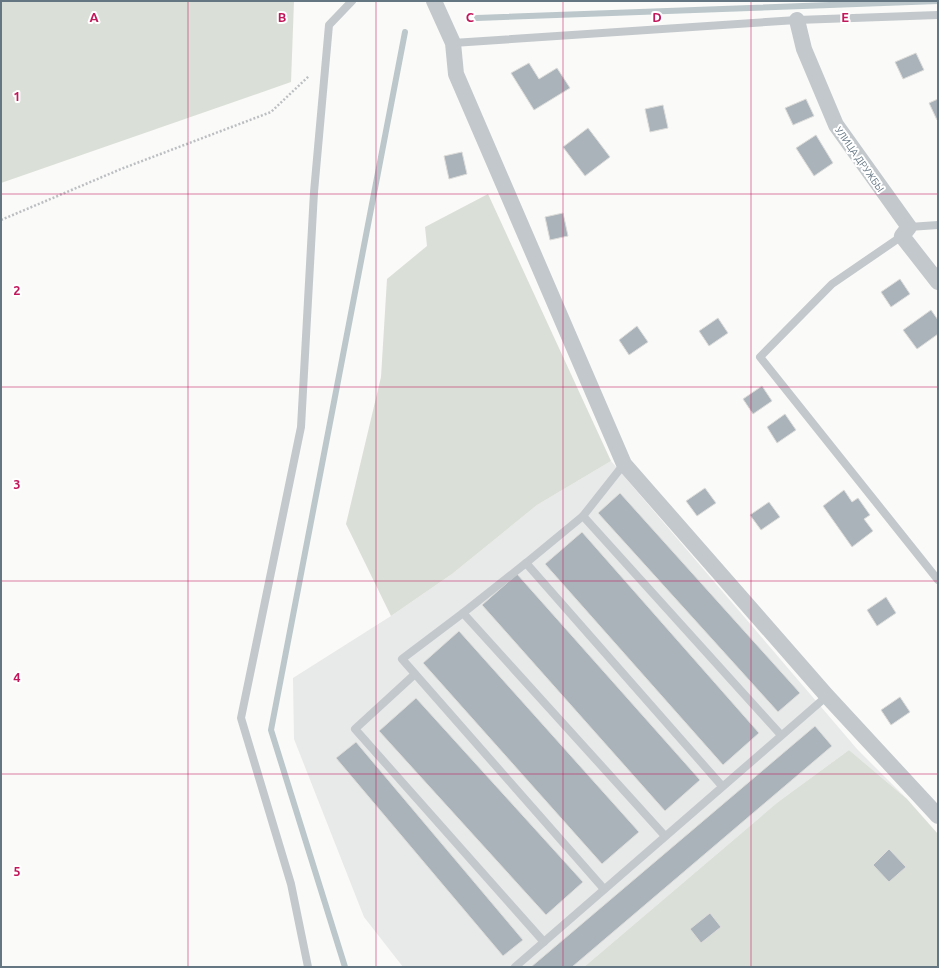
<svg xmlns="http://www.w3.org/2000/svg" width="939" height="968" font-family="Ubuntu,sans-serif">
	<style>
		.built { fill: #e8e9e9 }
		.green { fill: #dadfd7 }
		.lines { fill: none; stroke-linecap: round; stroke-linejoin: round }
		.stream { stroke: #bbc7cb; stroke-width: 6 }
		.building { fill: #aab3b9; stroke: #dcdcda }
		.path { stroke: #bbbfc2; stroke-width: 2.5; stroke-dasharray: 2 2; stroke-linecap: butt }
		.lane { stroke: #c3c8cc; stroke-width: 8 }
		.street { stroke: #c3c8cc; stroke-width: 16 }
		.grid { fill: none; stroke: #c2185b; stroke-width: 1; stroke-opacity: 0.55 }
		.labels { text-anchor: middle; stroke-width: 4; stroke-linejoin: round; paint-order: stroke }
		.street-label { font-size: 10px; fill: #657683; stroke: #fff }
		.grid-label { font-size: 13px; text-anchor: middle; font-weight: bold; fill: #c2185b; stroke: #fff; stroke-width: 4; stroke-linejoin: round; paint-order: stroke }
	</style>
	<rect width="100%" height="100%" fill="#fafaf8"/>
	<path class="built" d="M611,461l246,288 50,50 -58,-49 -71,52 -194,165h-181l-39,-50 -70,-178 -1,-61 98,-62 61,-42 85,-69z"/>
	<g class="green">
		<path d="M1,1h293l-3,81 -290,101z"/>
		<path d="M488,194l123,267 -74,44 -85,69 -61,42 -45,-92 35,-147 6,-98 40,-33 -2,-19z"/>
		<path d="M849,750l58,49 31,35v133h-354l194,-165z"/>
	</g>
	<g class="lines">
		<g class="stream">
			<path d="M477,18l461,-17"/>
			<path d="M345,967l-74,-237 134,-698"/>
		</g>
	</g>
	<g class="building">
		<path d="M916,53l8,17 -21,9 -8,-17z"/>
		<path d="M529,63l10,16 18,-11 13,20 -36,22 -23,-37z"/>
		<path d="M806,99l8,17 -21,9 -8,-17z"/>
		<path d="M938,99v20l-1,1 -8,-17z"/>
		<path d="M663,105l5,23 -18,4 -5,-23z"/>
		<path d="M588,128l22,29 -25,19 -22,-29z"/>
		<path d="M816,135l17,28 -19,13 -18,-28z"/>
		<path d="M462,152l5,22 -18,5 -5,-23z"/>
		<path d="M563,213l5,23 -18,4 -5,-23z"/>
		<path d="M900,279l10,15 -19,13 -10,-15z"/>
		<path d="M931,310l7,10v14l-21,15 -14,-19z"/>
		<path d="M718,318l10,15 -19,13 -10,-15z"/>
		<path d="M637,326l11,16 -19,13 -10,-15z"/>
		<path d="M762,386l10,15 -19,13 -10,-15z"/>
		<path d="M785,414l11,16 -19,13 -10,-16z"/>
		<path d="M705,488l11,15 -19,13 -11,-15z"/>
		<path d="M844,490l8,12 6,-4 12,17 -6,4 9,12 -21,16 -29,-41z"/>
		<path d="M620,493l180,200 -22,19 -180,-199z"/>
		<path d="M769,502l11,15 -19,13 -11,-15z"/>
		<path d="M582,532l177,201 -36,32 -178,-201z"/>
		<path d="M517,574l183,206 -35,31 -183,-206z"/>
		<path d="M886,597l10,16 -19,13 -10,-16z"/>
		<path d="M459,631l180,201 -37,32 -179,-201z"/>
		<path d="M900,697l10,15 -19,13 -10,-15z"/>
		<path d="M416,698l167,184 -37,33 -167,-184z"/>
		<path d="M815,726l17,20 -260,221h-41z"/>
		<path d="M356,742l167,198 -20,16 -167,-198z"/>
		<path d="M889,849l17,18 -17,15 -16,-17z"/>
		<path d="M710,913l11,14 -20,16 -11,-14z"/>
	</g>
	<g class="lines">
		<path class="path" d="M1,220l120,-51 150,-57 38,-36"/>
		<g class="lane">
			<path d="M453,43l344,-23 141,-5"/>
			<path d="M909,227l29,-2"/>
			<path d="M902,236l-70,48 -72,73 178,223"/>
			<path d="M583,516l41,-52"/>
			<path d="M526,563l57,-47 198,219"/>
			<path d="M463,613l63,-50 196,223"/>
			<path d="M415,674l-60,55 189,213"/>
			<path d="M604,889l-202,-230 61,-46 202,223"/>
			<path d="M308,967l-17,-83 -50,-166 60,-291 13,-235 15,-167 23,-24"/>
			<path d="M515,967l312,-271"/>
		</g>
		<g class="street">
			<path d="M434,1l19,42 3,31 168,390 203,232 111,120"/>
			<path d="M797,20l7,29 32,76 73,102 -7,9 36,46"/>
		</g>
	</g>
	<path class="grid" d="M188,1v966M376,1v966M563,1v966M751,1v966M1,194h937M1,387h937M1,581h937M1,774h937"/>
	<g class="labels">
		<g class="street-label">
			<text transform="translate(860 159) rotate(55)" y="4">УЛИЦА ДРУЖБЫ</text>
		</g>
	</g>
	<g class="grid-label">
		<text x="94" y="22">A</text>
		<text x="282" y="22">B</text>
		<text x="470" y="22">C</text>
		<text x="657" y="22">D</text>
		<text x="845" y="22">E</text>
		<text x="17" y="101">1</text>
		<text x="17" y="295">2</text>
		<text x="17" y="489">3</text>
		<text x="17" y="682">4</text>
		<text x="17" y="876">5</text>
	</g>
	<rect width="939" height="968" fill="none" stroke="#657683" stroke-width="4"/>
</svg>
